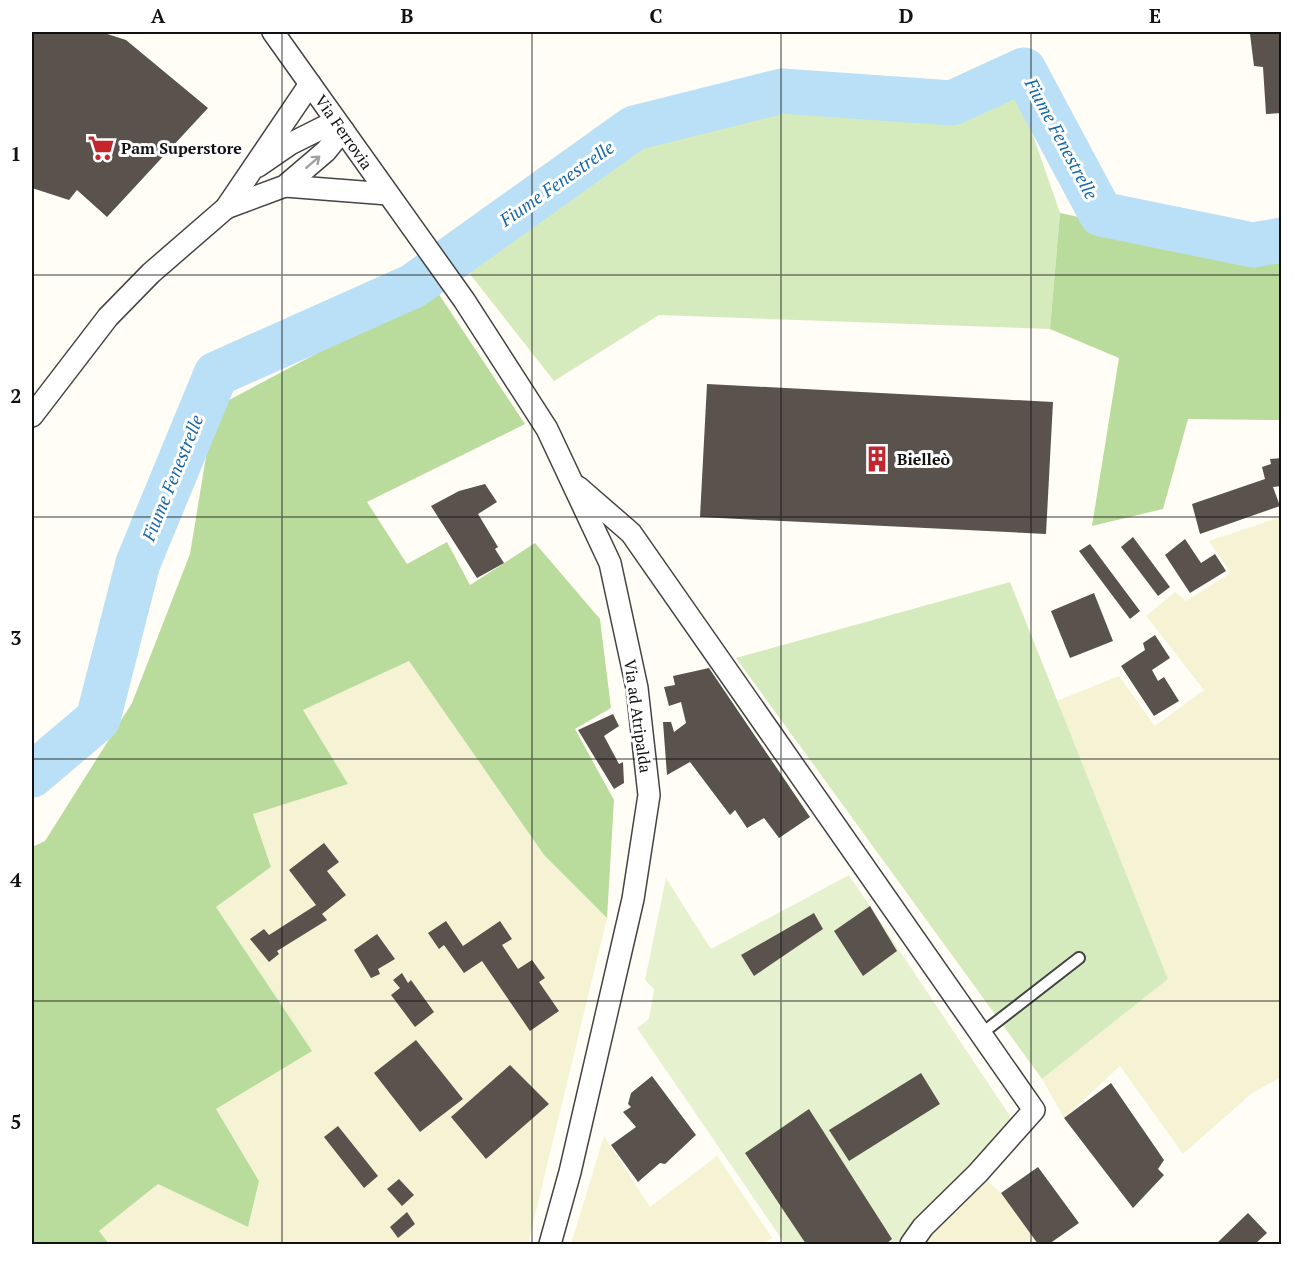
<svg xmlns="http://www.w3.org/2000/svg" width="1313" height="1276" font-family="'PT Serif',serif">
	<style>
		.farmland { fill: #f6f3d4 }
		.green { fill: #d5ebbd }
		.forest { fill: #b9dc9c }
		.pitch { fill: #e6f2cf }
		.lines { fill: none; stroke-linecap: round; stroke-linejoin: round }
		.river { stroke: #b9e0f7; stroke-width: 45 }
		.building { fill: #5a524d }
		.service-casing { stroke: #444; stroke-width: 14 }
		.minor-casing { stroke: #444; stroke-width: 24 }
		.service { stroke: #fff; stroke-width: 10 }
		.minor { stroke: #fff; stroke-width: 21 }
		.oneway { stroke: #a0a0a0 }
		.grid { fill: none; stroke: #111; stroke-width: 1.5; stroke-opacity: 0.55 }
		.labels { text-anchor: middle; stroke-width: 6; stroke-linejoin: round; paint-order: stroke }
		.street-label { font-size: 16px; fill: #111; stroke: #fff }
		.poi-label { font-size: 16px; font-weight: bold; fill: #111; stroke: #fff; text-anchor: start }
		.water-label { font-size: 18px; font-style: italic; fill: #1768a6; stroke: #fff }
		.neatline { fill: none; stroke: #111; stroke-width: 2 }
		.grid-label { font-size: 20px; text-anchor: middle; font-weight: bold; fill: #111 }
	</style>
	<rect width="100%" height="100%" fill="#fffdf5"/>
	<g class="farmland">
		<path d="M1281,517v560l-30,17 -68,60 -63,-88 -56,52 -22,-39 126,-100 -111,-278 62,-25 36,50 49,-36 -58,-74 29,-24 11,9 45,-28 -22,-32z"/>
		<path d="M409,661l135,194 63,63 -79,326h-419l-10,-13 59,-47 90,42 11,-45 -43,-72 95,-59 -95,-143 55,-40 -18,-53 50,-104z"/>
		<path d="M604,1136l46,71 67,-51 55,82 -9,6h-192z"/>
		<path d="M978,1173l23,20 37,51h-127z"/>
	</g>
	<g class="green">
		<path d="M1016,86l44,127 -10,116 -391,-14 -105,66 -92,-117 175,-123 138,-41 175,13z"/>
		<path d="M1010,582l158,397 -126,100 -306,-421z"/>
	</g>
	<g class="forest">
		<path d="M1060,213l180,39 41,4v164l-93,-1 -25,90 -71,17 27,-168 -69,-29z"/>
		<path d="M436,290l89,134 -158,78 40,62 40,-22 23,43 65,-42 65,76 11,89 -36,21 39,71 -7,118 -63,-63 -135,-194 -106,49 45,74 -95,30 18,53 -55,40 96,144 -96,58 43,72 -11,46 -90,-43 -59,47 10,13h-77v-397l13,-6 87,-138 58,-149 24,-146z"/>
	</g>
	<path class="pitch" d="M849,875l163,244 -89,97 -21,28h-117l-148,-216 12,-9 5,-30 -9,-9 21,-102 45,71z"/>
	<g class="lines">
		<path class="river" d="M32,775l66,-56 40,-156 78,-189 197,-88 221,-158 148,-37 170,12 72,-33 77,144 152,31 29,-5"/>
	</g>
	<g class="building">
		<path d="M32,32h69l25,8 82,68 -101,109 -30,-27 -8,10 -37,-12z"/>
		<path d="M1282,32v81l-16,1 -3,-47 -9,-1 -4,-32z"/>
		<path d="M707,384l346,18 -7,132 -346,-17z"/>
		<path d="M1282,458v28l-9,1 7,19 -80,28 -8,-30 73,-25 -3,-12 9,-3 -1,-5z"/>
		<path d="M485,484l12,18 -19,12 20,33 -3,2 9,14 -27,15 -46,-72 28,-15z"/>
		<path d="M1133,537l37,50 -12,9 -37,-49z"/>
		<path d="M1185,539l16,24 14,-9 11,17 -36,22 -25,-38z"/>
		<path d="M1090,544l50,67 -10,8 -51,-68z"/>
		<path d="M1094,593l19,48 -43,17 -19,-47z"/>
		<path d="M1155,635l15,23 -18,12 6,11 6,-4 15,24 -25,15 -33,-50 24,-16 -2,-7z"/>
		<path d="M709,668l101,149 -31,21 -15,-20 -17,10 -12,-18 -5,5 -40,-53 -23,13 -4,-53h8l3,10 12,-9 -5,-21 -12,4 -5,-19 11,-2 -2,-9z"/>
		<path d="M613,714l6,12 -15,10 15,28 4,-2 1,21 -10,6 -36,-59z"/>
		<path d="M324,843l15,19 -12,9 19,24 -24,19 5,6 -50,31 2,3 -10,8 -19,-23 14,-10 5,6 47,-30 -27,-35z"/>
		<path d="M870,906l27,45 -34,25 -29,-45z"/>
		<path d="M814,913l9,16 -69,47 -13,-21z"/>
		<path d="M446,921l17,25 37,-25 12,18 -10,6 16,24 14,-9 13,18 -6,4 20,29 -29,20 -48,-70 -18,12 -20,-28 -5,4 -11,-16z"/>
		<path d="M377,934l18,25 -17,10 2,5 -9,4 -17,-28z"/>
		<path d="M402,973l6,10 3,-3 23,32 -19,15 -24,-32 9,-7 -7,-8z"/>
		<path d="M416,1040l47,59 -43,33 -46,-59z"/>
		<path d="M510,1065l39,39 -63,55 -35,-42z"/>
		<path d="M921,1073l19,31 -91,57 -20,-31z"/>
		<path d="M652,1076l44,59 -31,29 -5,-1 -22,19 -27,-37 25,-18 -13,-15 8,-5 -3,-3 3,-11z"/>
		<path d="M1111,1083l53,77 -6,9 6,6 -31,33 -69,-90z"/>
		<path d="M809,1109l83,130 -6,5h-80l-61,-91z"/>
		<path d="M338,1126l40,50 -14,12 -40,-51z"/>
		<path d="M1038,1167l41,56 -30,21h-11l-37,-51z"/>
		<path d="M399,1179l15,16 -12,11 -15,-17z"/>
		<path d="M407,1212l8,12 -17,14 -8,-11z"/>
		<path d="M1248,1213l19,20 -12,11h-39z"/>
	</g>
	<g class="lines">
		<g class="service-casing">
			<path id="service" d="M981,1034l98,-76"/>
		</g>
		<g class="minor-casing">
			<g id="minor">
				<path d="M273,32l191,268 83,129 63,134 27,125 12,107 -16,104 -63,273 -20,72"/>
				<path d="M258,166l32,-22 46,-23"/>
				<path d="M285,186l103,8"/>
				<path d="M226,208l59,-22 41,-35 17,-21"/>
				<path d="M32,416l76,-99 43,-44 75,-65 84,-124"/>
				<path d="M578,487l53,46 403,577 -56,63 -55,54 -12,17"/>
			</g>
		</g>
		<use href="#service" class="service"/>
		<use href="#minor" class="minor"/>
	</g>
	<defs><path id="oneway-shaft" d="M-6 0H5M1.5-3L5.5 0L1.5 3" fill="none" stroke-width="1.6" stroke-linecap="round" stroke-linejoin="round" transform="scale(1.5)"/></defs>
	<use class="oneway" href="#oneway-shaft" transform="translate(313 162) rotate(-41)"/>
	<path class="grid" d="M282,32v1212M532,32v1212M781,32v1212M1031,32v1212M32,275h1250M32,517h1250M32,759h1250M32,1001h1250"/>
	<defs>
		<g id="supermarket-bare" transform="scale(2.07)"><path d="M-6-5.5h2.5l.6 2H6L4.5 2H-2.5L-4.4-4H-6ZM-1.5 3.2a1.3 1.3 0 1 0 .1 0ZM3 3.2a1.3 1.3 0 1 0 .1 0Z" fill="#c4262e" stroke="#fff" stroke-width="2.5" paint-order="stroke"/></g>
		<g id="building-bare" transform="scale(2.07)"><path d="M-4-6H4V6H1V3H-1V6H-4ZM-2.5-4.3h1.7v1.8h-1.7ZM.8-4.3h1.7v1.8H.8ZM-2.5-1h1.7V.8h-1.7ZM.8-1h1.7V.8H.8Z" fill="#c4262e" stroke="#fff" stroke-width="2.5" paint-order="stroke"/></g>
	</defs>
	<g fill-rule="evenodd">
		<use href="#supermarket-bare" x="101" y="148"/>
		<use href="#building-bare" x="877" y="459"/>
	</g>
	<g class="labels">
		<g class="street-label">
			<text transform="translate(344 132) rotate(55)" y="6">Via Ferrovia</text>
			<text transform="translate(638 716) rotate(82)" y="6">Via ad Atripalda</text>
		</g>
		<g class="poi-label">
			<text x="121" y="154">Pam Superstore</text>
			<text x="897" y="465">Bielleò</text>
		</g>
		<g class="water-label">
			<text transform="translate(1061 139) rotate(62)" y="6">Fiume Fenestrelle</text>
			<text transform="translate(557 184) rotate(-35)" y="6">Fiume Fenestrelle</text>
			<text transform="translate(173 478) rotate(-68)" y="6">Fiume Fenestrelle</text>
		</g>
	</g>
	<rect width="1313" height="1276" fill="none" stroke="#ffffff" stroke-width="66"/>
	<rect x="33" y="33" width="1247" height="1210" class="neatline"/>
	<g class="grid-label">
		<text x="158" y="23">A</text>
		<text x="407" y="23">B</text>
		<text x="656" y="23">C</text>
		<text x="906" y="23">D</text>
		<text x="1155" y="23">E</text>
		<text x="16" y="161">1</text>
		<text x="16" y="403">2</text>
		<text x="16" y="645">3</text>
		<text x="16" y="887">4</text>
		<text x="16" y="1129">5</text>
	</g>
</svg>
